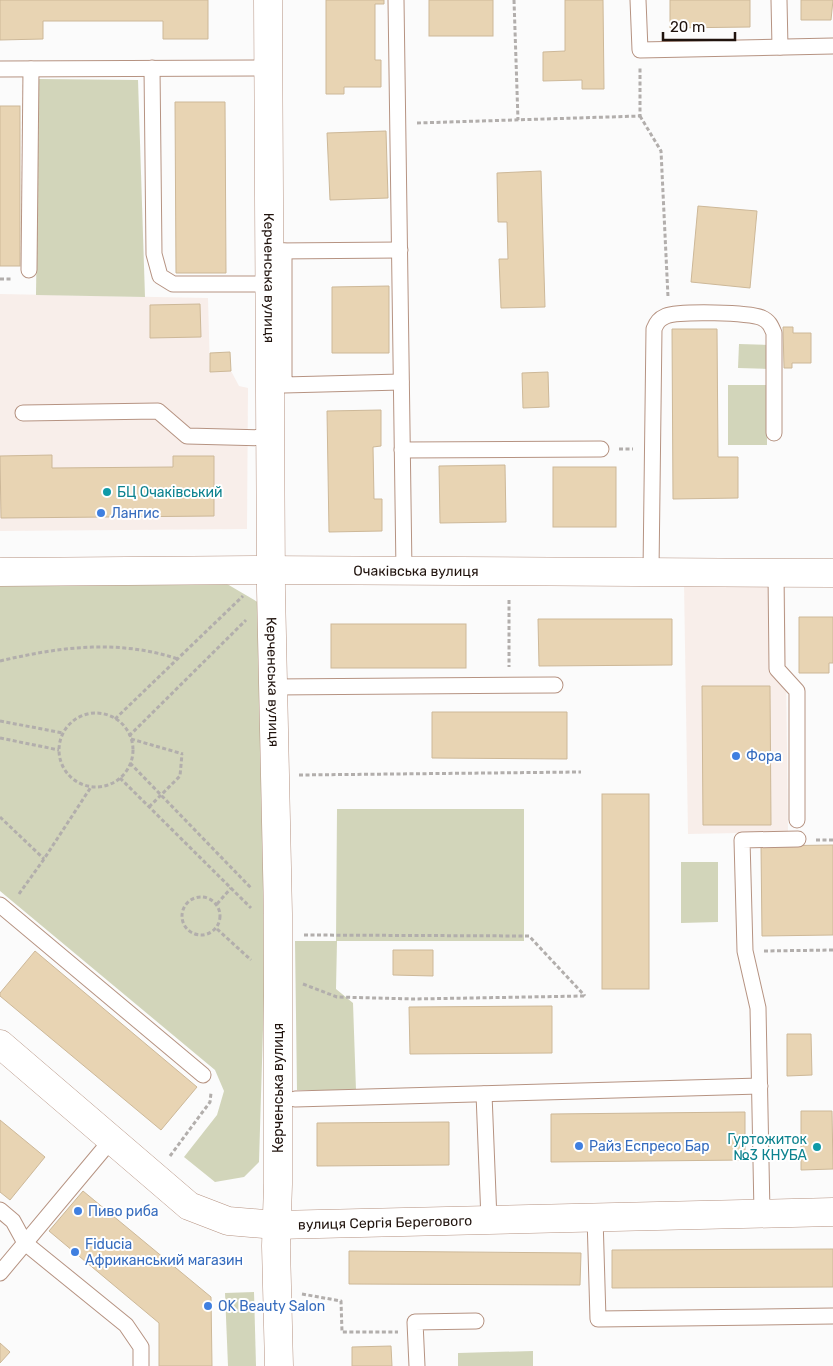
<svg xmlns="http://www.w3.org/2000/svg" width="833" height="1366" font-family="Rubik,sans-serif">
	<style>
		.built { fill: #f8eeea }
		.green { fill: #d2d5ba }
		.building { fill: #e8d4b3; stroke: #cdb898 }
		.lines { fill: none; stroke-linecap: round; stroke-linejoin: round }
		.lane-casing { stroke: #b69382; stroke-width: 17 }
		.street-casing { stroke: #b69382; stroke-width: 29 }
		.path { stroke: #b2aeac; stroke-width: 3; stroke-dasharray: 4 2.5; stroke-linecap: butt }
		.lane { stroke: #fff; stroke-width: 15 }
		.street { stroke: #fff; stroke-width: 28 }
		.culture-dot { fill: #0f9aa8; stroke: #fff; stroke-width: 2 }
		.shop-dot { fill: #3f7fe0; stroke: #fff; stroke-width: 2 }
		.labels { text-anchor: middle; stroke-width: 4; stroke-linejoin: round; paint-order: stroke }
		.street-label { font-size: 14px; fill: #20130d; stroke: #fff }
		.culture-label { font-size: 14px; fill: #0d838f; stroke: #fff; text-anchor: start }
		.shop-label { font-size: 14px; fill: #366cbe; stroke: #fff; text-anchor: start }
	</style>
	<rect width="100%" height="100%" fill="#fbfbfb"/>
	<g class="built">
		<path d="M0,294l208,4 2,73h21l8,15 9,2 -1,141 -247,2z"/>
		<path d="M684,583l101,2 3,247 -100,2z"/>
	</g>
	<g class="green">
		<path d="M39,79l99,1 7,217 -109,-2z"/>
		<path d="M739,344l31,1 -1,24 -31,-1z"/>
		<rect x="728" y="385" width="39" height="60"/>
		<path d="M227,584l34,20 3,392 -5,166 -15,15 -29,5 -31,-25 33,-42 7,-24 -9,-21 -215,-179v-306z"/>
		<path d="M337,809h187v132h-187l-1,48 17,14 3,87h-59l-2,-149h41z"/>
		<path d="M681,862h37v60l-37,1z"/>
		<path d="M254,1292l2,74h-28l-3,-73z"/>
		<path d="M533,1351v15h-75v-13z"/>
	</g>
	<g class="building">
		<path d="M0,0h208v39h-45v-18h-120v18l-43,1z"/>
		<path d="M326,0h58v4h-9v56h6v27h-37v7h-18z"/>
		<rect x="429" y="0" width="64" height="36"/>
		<path d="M565,0h38l1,89h-22v-9l-39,1v-29l22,-1z"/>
		<path d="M670,0h80v27l-80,1z"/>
		<path d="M801,0h32l-2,20h-30z"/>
		<path d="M175,102h50l1,171h-50z"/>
		<rect x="0" y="106" width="20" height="160"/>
		<path d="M386,131l2,67 -58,2 -3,-67z"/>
		<path d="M541,171l4,136 -44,1 -2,-49h9l-1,-37h-9l-1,-49z"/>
		<path d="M698,206l59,5 -7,77 -59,-6z"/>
		<path d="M389,286v67h-57v-66z"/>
		<path d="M200,304l1,33 -51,1v-33z"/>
		<path d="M783,327h10v6h18v30h-19v5h-8z"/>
		<path d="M672,329h45l1,128h20v41l-65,1z"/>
		<path d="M230,352l1,19 -21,1v-19z"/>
		<path d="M548,372l1,35 -26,1 -1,-35z"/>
		<path d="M381,410v36l-8,1 1,52h8v32l-53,1 -2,-121z"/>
		<path d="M52,455v13l121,-1v-11h41v60l-213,2 -1,-62z"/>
		<path d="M505,465l1,57 -66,1 -1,-57z"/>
		<rect x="553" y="467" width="63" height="60"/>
		<path d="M799,617h34v46h-4v10h-30z"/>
		<path d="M538,619h134v46l-133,1z"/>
		<rect x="331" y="624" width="135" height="44"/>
		<path d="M702,686h68l1,139h-68z"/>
		<path d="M432,712h135v47l-135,-1z"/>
		<rect x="602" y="794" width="47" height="195"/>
		<path d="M833,845v90l-71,1 -1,-90z"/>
		<path d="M393,950h40v26l-40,-1z"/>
		<path d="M35,951l162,136 -36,43 -161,-134v-3z"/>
		<path d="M552,1006v47l-142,1 -1,-47z"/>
		<path d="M787,1034h24l1,41 -25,1z"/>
		<path d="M801,1111h31l1,58 -32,1z"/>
		<path d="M745,1112v48l-194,2v-48z"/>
		<path d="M0,1120l45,37 -35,43 -10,-8z"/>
		<path d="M449,1122v43l-132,1v-43z"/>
		<path d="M83,1191l128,106 1,69h-53v-43l-110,-92z"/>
		<path d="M833,1249v38l-221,1v-38z"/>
		<path d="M349,1251l232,2 -1,32 -231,-1z"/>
		<path d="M0,1343l10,9 -10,11z"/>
		<path d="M391,1346l1,20h-40v-19z"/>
	</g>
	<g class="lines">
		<g class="lane-casing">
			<g id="lane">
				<path d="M396,0l8,571"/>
				<path d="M638,0l2,50 193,-4"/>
				<path d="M779,0l1,47"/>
				<path d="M152,68l2,186 6,22 13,8h97"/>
				<path d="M0,69l269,-1"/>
				<path d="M276,251l124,-1"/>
				<path d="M284,251v134l117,-3"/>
				<path d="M29,270l2,-201"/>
				<path d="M23,413l135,-2 29,25 84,2"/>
				<path d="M402,450l199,-1"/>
				<path d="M651,571l3,-242c3,-7 5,-10 12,-13 12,-5 86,-4 96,2 7,3 9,8 12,15v100"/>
				<path d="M776,573l1,96 20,22v129"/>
				<path d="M273,687l282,-2"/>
				<path d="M0,905l203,170"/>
				<path d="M484,1094l5,126"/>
				<path d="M295,1099l465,-13"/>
				<path d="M0,1210l13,11 12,22 101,82 15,22v19"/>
				<path d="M762,1213l-4,-205 -13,-57 -3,-111 56,-1"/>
				<path d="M595,1217l3,102 235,-3"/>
				<path d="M0,1273l112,-134"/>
				<path d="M417,1366l-2,-44 61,-1"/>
			</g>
		</g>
		<g class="street-casing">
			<g id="street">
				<path id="s1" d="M268,0l3,590 7,324v270l-2,62 3,120"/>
				<path id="s2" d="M0,572l255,-2 578,3"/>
				<path id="s3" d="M0,1044l189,162 39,15 48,4 557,-13"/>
			</g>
		</g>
		<g class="path">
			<path d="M514,0l4,120"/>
			<path d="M640,116l21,35 7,146"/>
			<path d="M417,123l223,-7v-48"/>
			<path d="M0,279h12"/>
			<path d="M619,449h14"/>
			<path d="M509,600v67"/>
			<path d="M0,661c59,-14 118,-22 178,-2"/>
			<circle cx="96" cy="750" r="37"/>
			<path d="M115,719l128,-123"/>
			<path d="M0,721l63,12"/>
			<path d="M129,736l117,-116"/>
			<path d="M0,738l59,12"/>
			<path d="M131,739l52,15"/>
			<path d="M130,763l122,126"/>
			<path d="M299,775l282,-3"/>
			<path d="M120,778l131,130"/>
			<path d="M149,807l31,-31 2,-22"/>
			<path d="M0,817l44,42"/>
			<path d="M816,840h17"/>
			<path d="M19,894l25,-35 47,-72"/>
			<circle cx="201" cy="916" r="19"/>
			<path d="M217,904l14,-16"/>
			<path d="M217,929l34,31"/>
			<path d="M304,935l225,1 56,60"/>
			<path d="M764,951l69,-1"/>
			<path d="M303,984l34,13 77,2 170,-3"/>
			<path d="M170,1156l40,-54 1,-9"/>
			<path d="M302,1294l39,7 1,31h56"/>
		</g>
		<use href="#lane" class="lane"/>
		<use href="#street" class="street"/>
	</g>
	<g class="culture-dot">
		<circle cx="107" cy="492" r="5"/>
		<circle cx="817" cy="1147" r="5"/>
	</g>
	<g class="shop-dot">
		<circle cx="101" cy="513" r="5"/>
		<circle cx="736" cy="756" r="5"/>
		<circle cx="579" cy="1146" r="5"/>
		<circle cx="78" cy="1211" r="5"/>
		<circle cx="75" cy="1252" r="5"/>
		<circle cx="208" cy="1306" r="5"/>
	</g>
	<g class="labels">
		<g class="street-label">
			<text dy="5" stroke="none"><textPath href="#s1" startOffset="278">Керченська вулиця</textPath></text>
			<text dy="5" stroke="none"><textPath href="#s2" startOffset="416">Очаківська вулиця</textPath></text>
			<text dy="5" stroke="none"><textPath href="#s1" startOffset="682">Керченська вулиця</textPath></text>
			<text transform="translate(278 1088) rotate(-90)" y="5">Керченська вулиця</text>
			<text dy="5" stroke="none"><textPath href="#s3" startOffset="448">вулиця Сергія Берегового</textPath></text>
		</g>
		<g class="culture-label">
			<text x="117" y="497">БЦ Очаківський</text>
			<text x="807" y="1144" text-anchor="end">Гуртожиток<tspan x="807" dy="16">№3 КНУБА</tspan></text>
		</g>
		<g class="shop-label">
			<text x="111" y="518">Лангис</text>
			<text x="746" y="761">Фора</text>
			<text x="589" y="1151">Райз Еспресо Бар</text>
			<text x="88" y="1216">Пиво риба</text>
			<text x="85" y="1249">Fiducia<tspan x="85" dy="16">Африканський магазин</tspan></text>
			<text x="218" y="1311">OK Beauty Salon</text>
		</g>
	</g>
	<path d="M663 32v8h72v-8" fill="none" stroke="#20130d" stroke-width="2.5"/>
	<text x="670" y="32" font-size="15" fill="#20130d" stroke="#ffffff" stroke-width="4" paint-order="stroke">20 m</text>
</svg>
